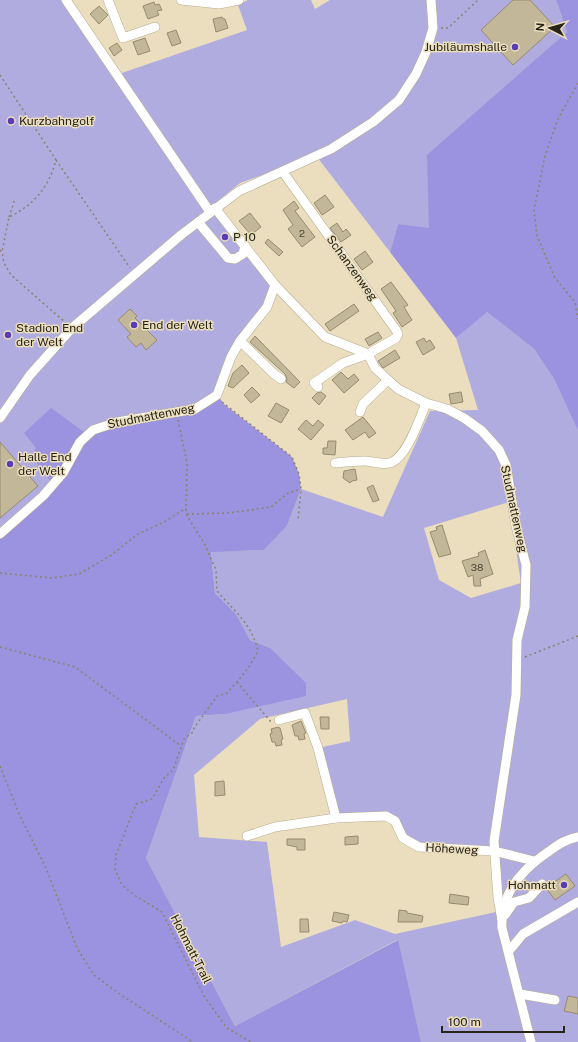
<svg xmlns="http://www.w3.org/2000/svg" width="578" height="1042" font-family="'Public Sans',sans-serif">
	<style>
		.green { fill: #b0ace0; fill-rule: evenodd }
		.forest { fill: #9b92e0 }
		.building { fill: #c3b799; stroke: #968b6e }
		.lines { fill: none; stroke-linecap: round; stroke-linejoin: round }
		.minor-casing { stroke: #b7ac8e; stroke-width: 10 }
		.path { stroke: #8b836d; stroke-width: 1.5; stroke-dasharray: 2 3; stroke-linecap: butt }
		.minor { stroke: #fff; stroke-width: 9 }
		.poi-dot { fill: #5a3db6; stroke: #eadebe; stroke-width: 1.5 }
		.labels { text-anchor: middle; stroke-width: 3; stroke-linejoin: round; paint-order: stroke }
		.number-label { font-size: 10px; fill: #4f4938 }
		.poi-label { font-size: 12px; fill: #282418; stroke: #eadebe; text-anchor: start }
		.street-label { font-size: 12px; fill: #282418; stroke: #eadebe }
	</style>
	<rect width="100%" height="100%" fill="#eadebe"/>
	<g class="green">
		<path d="M0,0h66l50,75 131,-45 -9,-25 10,-5h63l4,9 15,-9h226l11,32 -79,71 -59,126 -31,-5 -8,28 -76,-99 -32,15 -42,15 -32,26 7,-1 60,77c-6,21 -23,36 -34,55 -12,20 -15,48 -33,62l-115,28 -57,18 16,34 -52,52z"/>
		<path d="M486,311l48,38 20,30 24,52v611h-157l-24,-102 -162,86 -89,-168 50,-142 29,-2 45,-66 -20,-8 -14,-26 -21,-21 -4,-42 53,-1 23,-24 14,-37 82,28 47,-106 48,-1 -22,-72zM509,502l12,81 -50,15 -32,-18 -15,-52zM347,699l3,42 -32,7 18,70 59,3 8,17 16,9 75,4 7,68 -5,-7 -101,22 -40,-14 -74,27 -14,-105 -68,-5 -5,-62 66,-56z"/>
	</g>
	<g class="forest">
		<path d="M556,0h22v431l-24,-52 -20,-30 -47,-37 -31,26 -66,-86 8,-28 31,4 -2,-73 140,-123z"/>
		<path d="M217,395l8,10 67,52 7,17 2,15 -14,37 -23,24 -53,2 4,41 21,21 14,26 20,8 36,35v13l-81,18 -29,2 -50,142 89,168 163,-86 23,102h-421v-508l51,-52 -20,-26 5,-8 -12,-15 27,-25 37,27 5,-5 84,-17z"/>
	</g>
	<g class="building">
		<path d="M513,0h17l25,27 -42,38 -32,-35z"/>
		<path d="M154,2l1,3 4,-1 3,6 -5,1 2,4 -11,4 -5,-13z"/>
		<path d="M99,6l9,9 -9,9 -9,-10z"/>
		<path d="M222,17l1,2h2l3,9 -12,4 -3,-13z"/>
		<path d="M176,30l5,13 -9,3 -5,-13z"/>
		<path d="M145,38l5,13 -12,4 -5,-13z"/>
		<path d="M117,43l5,7 -8,6 -5,-8z"/>
		<path d="M325,195l9,12 -12,8 -8,-12z"/>
		<path d="M294,201l5,7 -4,3 20,26 -13,10 -14,-18 5,-4 -10,-15z"/>
		<path d="M250,213l11,14 -10,8 -12,-14z"/>
		<path d="M337,223l6,9 3,-3 5,6 -10,7 -11,-14z"/>
		<path d="M268,239l15,13 -4,4 -14,-13z"/>
		<path d="M365,251l8,11 -11,8 -8,-11z"/>
		<path d="M391,282l17,23 -4,2 8,13 -10,7 -9,-14 3,-2 -15,-22z"/>
		<path d="M354,304l5,7 -29,20 -5,-7z"/>
		<path d="M130,309l7,7 -2,2 22,22 -11,10 -5,-7 -5,4 -9,-10 4,-3 -13,-14z"/>
		<path d="M378,332l4,6 -13,8 -4,-7z"/>
		<path d="M255,336l45,46 -6,6 -8,-6 1,-3 -2,-5 -35,-32z"/>
		<path d="M424,338l2,4 4,-2 5,8 -12,7 -7,-13z"/>
		<path d="M395,350l5,8 -17,10 -5,-7z"/>
		<path d="M242,365l7,8 -16,15 -5,-2 5,-13z"/>
		<path d="M341,372l7,7 6,-5 5,6 -15,13 -12,-13z"/>
		<path d="M252,387l8,8 -9,8 -7,-8z"/>
		<path d="M321,392l5,4 -7,9 -7,-7 5,-5z"/>
		<path d="M461,392l2,10 -12,2 -2,-10z"/>
		<path d="M276,403l13,7 -8,13 -13,-7z"/>
		<path d="M363,417l13,16 -7,5 -4,-6 -12,8 -8,-10z"/>
		<path d="M306,420l7,6 5,-6 6,5 -13,15 -13,-11z"/>
		<path d="M328,441h8l-1,14 -12,-1v-6h4z"/>
		<path d="M0,442l38,44 -38,32z"/>
		<path d="M355,469l2,11 -5,1 -2,2 -7,-5 1,-7z"/>
		<path d="M373,485l6,15 -6,2 -6,-14z"/>
		<path d="M442,525l9,29 -12,3 -9,-25 7,-2 -1,-3z"/>
		<path d="M485,550l8,24 -13,5 1,7h-7l-1,-11 -5,2 -6,-16 17,-5 -1,-3z"/>
		<path d="M320,717h9v12h-8z"/>
		<path d="M301,721l5,12 -2,1 1,5 -6,1 -1,-4h-3l-3,-11z"/>
		<path d="M278,727l2,1 3,11 -2,1 1,5 -6,1 -1,-4h-3l-2,-8 2,-1 -1,-4z"/>
		<path d="M224,781l1,14 -10,1v-14z"/>
		<path d="M358,836v8l-13,1v-8z"/>
		<path d="M287,839h18v11h-8v-3l-10,-2z"/>
		<path d="M566,874l9,12 -20,14 -9,-12z"/>
		<path d="M450,894l19,3 -1,8 -19,-2z"/>
		<path d="M399,910l8,1v2l16,3 -1,6h-24z"/>
		<path d="M334,912l15,3 -2,7 -4,-1 -1,2 -10,-2z"/>
		<path d="M300,919h8l1,13h-9z"/>
		<path d="M568,996l10,2v16l-14,-3z"/>
	</g>
	<g class="lines">
		<g class="minor-casing">
			<g id="minor">
				<path d="M66,0l144,212"/>
				<path d="M108,0l15,38 32,-11"/>
				<path d="M181,0l38,4 20,-4"/>
				<path d="M283,172l113,158 2,4 -2,4 -28,16 -25,9 -29,20 4,4"/>
				<path d="M215,208l60,77 50,52 43,17 7,14 23,21 28,14 21,6 17,9 18,13 17,19 7,15 10,61 10,39 -1,42 -8,33 -1,55 -22,146 4,57 4,22"/>
				<path d="M198,222l30,36 7,1 8,-5 2,-8"/>
				<path d="M240,341l34,33 7,5"/>
				<path d="M360,412l3,-8 24,-23"/>
				<path d="M0,418l30,-43 42,-47 109,-93 58,-44 92,-42 42,-27 26,-22 17,-26 10,-22 7,-24 -2,-28"/>
				<path d="M335,463c10,-1 19,-2 29,-2 8,0 17,4 25,2 17,-3 31,-45 37,-60"/>
				<path d="M0,534l43,-38 20,-23 17,-31 13,-12 24,-8 78,-13 22,-14 14,-38 9,-16 27,-34 8,-22"/>
				<path d="M279,720l26,-7 13,35 18,70"/>
				<path d="M247,836l28,-9 61,-9 50,-2 9,5 8,17 16,9 75,4 40,10"/>
				<path d="M505,915l9,-13 15,-4 13,-14"/>
				<path d="M509,951l14,-17 55,-32"/>
				<path d="M520,994l35,6"/>
				<path d="M531,1042l-29,-114c-2,-34 19,-58 46,-76 9,-7 18,-13 30,-15"/>
			</g>
		</g>
		<g class="path">
			<path d="M441,28h7l30,-28"/>
			<path d="M0,75l56,85c-7,27 -22,45 -47,57l-7,35"/>
			<path d="M578,83l-20,36 -13,37 -11,54 3,26 18,42 20,24 3,17"/>
			<path d="M56,160l74,108"/>
			<path d="M9,217l6,-18"/>
			<path d="M0,250l2,2 2,11 7,12 55,48"/>
			<path d="M222,402l70,55 7,17 2,15 -3,32"/>
			<path d="M178,420l9,43 -1,51 18,29 12,27 1,21c17,20 35,33 41,60l-9,16 -12,15 -10,11 -10,3 -23,32 -1,4 -9,7 -11,31 -9,8 -12,21 -16,5 -20,51 -1,15 7,15 12,10 28,17 42,84 23,32 24,14"/>
			<path d="M187,514l42,-1 42,-6 17,-14 13,-4"/>
			<path d="M0,573l52,5 27,-4 31,-18 28,-22 26,-12 22,-14"/>
			<path d="M0,647l75,20 106,79"/>
			<path d="M525,657l53,-21"/>
			<path d="M237,682l34,40"/>
			<path d="M0,766l20,50 26,52 31,80 17,27 27,20 72,47"/>
		</g>
		<use href="#minor" class="minor"/>
	</g>
	<g class="poi-dot">
		<circle cx="515" cy="47" r="4"/>
		<circle cx="11" cy="121" r="4"/>
		<circle cx="225" cy="237" r="4"/>
		<circle cx="134" cy="325" r="4"/>
		<circle cx="8" cy="335" r="4"/>
		<circle cx="10" cy="464" r="4"/>
		<circle cx="564" cy="885" r="4"/>
	</g>
	<g class="labels">
		<g class="number-label">
			<text x="302" y="237">2</text>
			<text x="477" y="571">38</text>
		</g>
		<g class="poi-label">
			<text x="507" y="51" text-anchor="end">Jubiläumshalle</text>
			<text x="19" y="125">Kurzbahngolf</text>
			<text x="233" y="241">P 10</text>
			<text x="142" y="329">End der Welt</text>
			<text x="16" y="332">Stadion End<tspan x="16" dy="14">der Welt</tspan></text>
			<text x="18" y="461">Halle End<tspan x="18" dy="14">der Welt</tspan></text>
			<text x="556" y="889" text-anchor="end">Hohmatt</text>
		</g>
		<g class="street-label">
			<text transform="translate(352 268) rotate(54)" y="4">Schanzenweg</text>
			<text transform="translate(151 416) rotate(-11)" y="4">Studmattenweg</text>
			<text transform="translate(514 509) rotate(78)" y="4">Studmattenweg</text>
			<text transform="translate(452 849) rotate(3)" y="4">Höheweg</text>
			<text transform="translate(191 949) rotate(63)" y="4">Hohmatt-Trail</text>
		</g>
	</g>
	<g transform="translate(550 28) rotate(276)" stroke="#eadebe" stroke-width="3" paint-order="stroke">
	<path d="M0-3L7 15L0 10L-7 15Z" fill="#282418"/>
	<text y="-6" font-size="11" font-weight="bold" text-anchor="middle" fill="#282418">N</text>
	</g>
	<path d="M442 1026v6h122v-6" fill="none" stroke="#282418" stroke-width="2"/>
	<text x="448" y="1026" font-size="12" fill="#282418" stroke="#eadebe" stroke-width="3" paint-order="stroke">100 m</text>
</svg>
